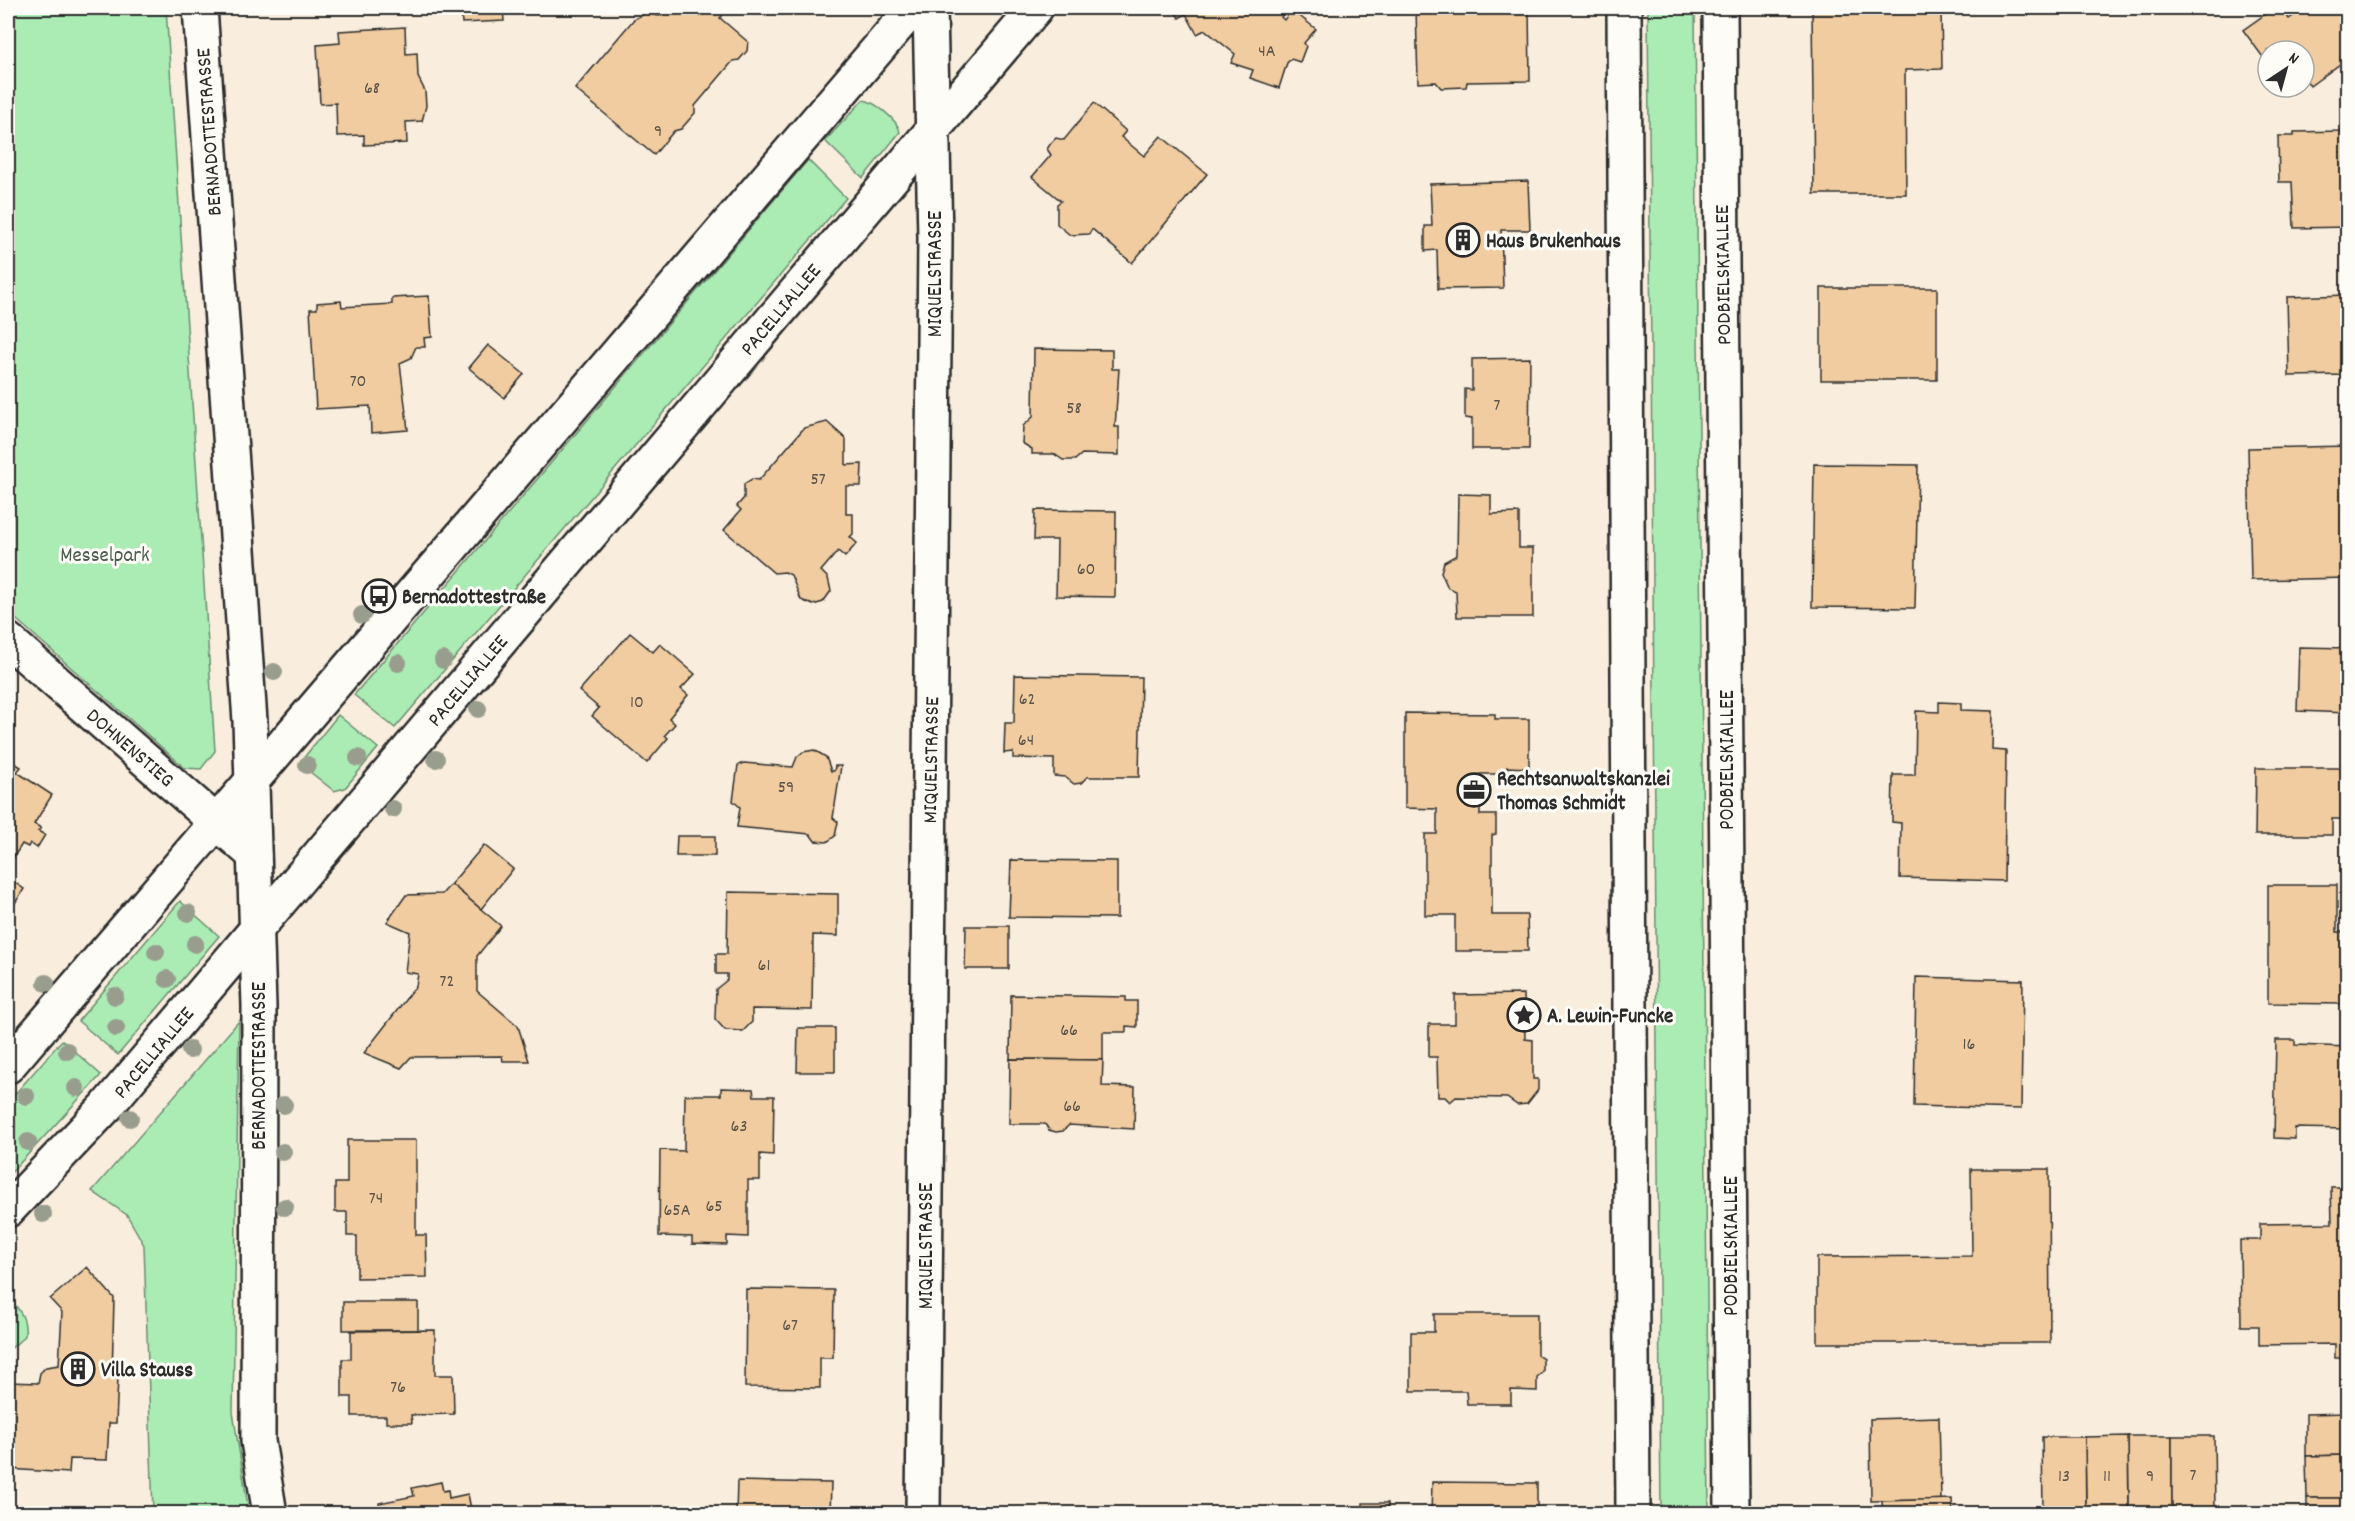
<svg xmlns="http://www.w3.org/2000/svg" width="2355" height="1521" font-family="Dekko,sans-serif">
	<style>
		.green { fill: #abecb5; stroke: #6b8c70; stroke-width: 1.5 }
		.building { fill: #f0cca0; stroke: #2b2b2b; stroke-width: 1.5 }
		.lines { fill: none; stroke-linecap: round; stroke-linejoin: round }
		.street-casing { stroke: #2b2b2b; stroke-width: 38 }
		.secondary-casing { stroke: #2b2b2b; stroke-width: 38 }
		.street { stroke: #fdfcf7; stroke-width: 33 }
		.secondary { stroke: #fdfcf7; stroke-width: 33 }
		.tree { fill: #999d8e }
		.labels { text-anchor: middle; stroke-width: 6; stroke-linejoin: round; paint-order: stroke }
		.number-label { font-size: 18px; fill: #5c5348 }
		.street-label { font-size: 21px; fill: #2b2b2b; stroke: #fdfcf7 }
		.poi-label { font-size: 21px; font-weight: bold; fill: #2b2b2b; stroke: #fdfcf7; text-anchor: start }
		.park-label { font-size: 21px; fill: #4b5b4e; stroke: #fdfcf7 }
	</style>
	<rect width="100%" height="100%" fill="#f9eedd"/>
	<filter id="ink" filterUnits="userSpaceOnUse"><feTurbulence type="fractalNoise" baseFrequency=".0167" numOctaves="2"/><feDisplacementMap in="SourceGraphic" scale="12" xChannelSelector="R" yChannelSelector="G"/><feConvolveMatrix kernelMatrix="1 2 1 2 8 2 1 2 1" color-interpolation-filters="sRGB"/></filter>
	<g filter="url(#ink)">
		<g class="green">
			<path d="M8,8h158l49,743 -14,18 -16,-1 -177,-156z"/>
			<path d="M1648,8h47l14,1506 -48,-1z"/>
			<path d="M863,100c11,1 35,20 37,32l-37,46 -38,-37z"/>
			<path d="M808,160l38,38 -451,530 -41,-33z"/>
			<path d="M338,715l40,33 -33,40 -11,3 -30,-24 -2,-7z"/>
			<path d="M180,901l39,35 -101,119 -40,-34z"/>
			<path d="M239,1021l-6,391 16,101h-96l-9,-268 -17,-30 -35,-24z"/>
			<path d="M62,1040l39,35 -93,101v-74z"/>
			<path d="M8,1296c11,14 19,21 17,40l-17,15z"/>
		</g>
		<g class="building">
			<path d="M461,8h42l1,13 -42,2z"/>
			<path d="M666,8h63l-9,10 28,24 -1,9 -8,9 -6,1 -38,45v7l-14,16 -7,2 -20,24 -79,-66 59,-70 12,-6 13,3z"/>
			<path d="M1173,8h104l6,5 -2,4 3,3 8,-10 24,19 -12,14 2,3 -6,16 -9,-3 -4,4 -8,25 -29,-10 3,-8 -22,-7 4,-9 -30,-24 -8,4 -11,-20 -7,4z"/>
			<path d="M1416,8h113l1,73 -63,1 -1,5 -25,1 -5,-6 -18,1z"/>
			<path d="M1812,8h129l1,61 -37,1 1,124h-92z"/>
			<path d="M2274,8h7l8,11 15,-11h32l12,15 -7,8 7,8v19l-38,28 -6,-9v-26h-36v13l-25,-34z"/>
			<path d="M405,27l1,27 11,-1 1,24 7,14 1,15 -4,15 -16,1 1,21 -43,2v-10l-27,1 -1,-33 -16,1 -3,-59 23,-2 -1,-12z"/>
			<path d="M1094,103l32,28 -5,6 23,19 17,-20 46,38 -75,89 -40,-34 -3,5 -19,1 -13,-11v-20l4,-3 -29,-24 19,-22 -4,-6 4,-6 5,-5 8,2z"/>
			<path d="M2342,125h6v102l-54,1 -2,-46h-13l-1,-46h16v-4l49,-1z"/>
			<path d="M1528,181l2,49h-29l2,58 -65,1 -1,-39 -12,1v-25h7l-2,-42z"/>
			<rect x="1821" y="288" width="116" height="92"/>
			<path d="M2348,295v80l-59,1 -2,-79z"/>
			<path d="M429,296l3,41 -8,1 1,9h-9l-5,11 -11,5 8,67 -37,3 -1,-27 -54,3 -6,-100h7v-6l24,-2 1,6 50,-3v-6z"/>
			<path d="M488,345l36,29 -20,24 -35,-30z"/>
			<path d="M1034,349l78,1v19h7l-4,58h4v28l-37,-1 -7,6h-12l-9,-6h-22v-5l-10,-6 1,-17 10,-9z"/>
			<path d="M1530,358l-1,91h-57v-30l-7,-1v-29l7,1v-31z"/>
			<path d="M827,422l19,17v26l16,-1 -1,22h-15v28h7v20l-3,3 7,6 -12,14 -7,-6 -17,20 7,7 3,13 -8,11 -10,3 -12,-5 -10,-25 -6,-3 -11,1 -50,-43 17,-20 -4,-4 7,-8v-14l8,-5 7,1 45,-52z"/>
			<path d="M2348,446v132l-97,2 -3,-132z"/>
			<path d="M1814,464l104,1 -3,143 -103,-1z"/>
			<path d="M1458,494l33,1v19l28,-1v35h14v69h-76l-1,-26 -8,-3 -7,-16 3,-10 13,-7z"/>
			<path d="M1035,510l81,1 -1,86 -59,-1 1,-56h-23z"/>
			<path d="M630,633l23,19 7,-8 35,30 -14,15 7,6 -19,23 6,6 -10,11 3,3 -21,25 -55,-47 7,-8 -20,-17z"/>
			<path d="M2299,647l49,1v65l-51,-2z"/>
			<path d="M1015,675l126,2 -2,100h-52l-6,6 -7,1 -9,-7 -11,-1v-17l-41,-1v-6l-9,1 1,-30h9z"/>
			<path d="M1939,702l22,1v7l32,1 -1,39 14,1 -2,130 -104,-3 1,-55 -9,-1 1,-47h22l1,-64 23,1z"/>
			<path d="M1405,713l90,1v5h34v49l-22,-1v7h-27v41h16v19l-4,1v80h35l1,36h-73v-36h-30v-81h12v-25l-32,-1z"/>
			<path d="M814,750l12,7 5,14h3l1,-5h6l-8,52 5,4 -3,14 -8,6 -12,-1 -5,-7 -73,-7 3,-20 -7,-6 5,-36 6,-2 49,4 4,-10 6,-5z"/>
			<path d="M8,759l13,8 -4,5 35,23 -18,29 7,4 -3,3 7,4 -8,13 -7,-5 -2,4 -6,-3 -14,22z"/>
			<path d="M2256,768h92v51h-16v16h-77z"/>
			<path d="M677,836h38v20h-39z"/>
			<path d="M484,845l29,24 -32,40 -30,-25z"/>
			<path d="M1011,860l106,1v57l-108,-1z"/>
			<path d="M8,878l16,11 -16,25z"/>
			<path d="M451,884l50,42 -24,30v35l41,35 11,35h-26l-1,-5 -91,1 -10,11 -37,-15 52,-67 2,-12 -13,-2 5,-40 -23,-10 19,-27 36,-1z"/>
			<path d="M2268,885h69v47h11v72l-80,-1z"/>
			<path d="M728,892l110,2v42l-25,-1 -1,75 -60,-1v13l-9,9 -18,-1 -10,-11 1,-30 11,-9v-6h-11v-20h11z"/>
			<path d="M966,926h43v43h-44z"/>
			<path d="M1916,977l107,3 -2,129 -107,-3z"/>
			<path d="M1524,994l1,45 8,1v39h5v11l-11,14 -10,1 -10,-7 -51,-1 -6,5 -5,-5h-7l-1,-40h-8v-33h26v-29z"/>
			<path d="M1011,995l115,2v4h11v26l-11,-1v6h-23v28l-93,-1z"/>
			<path d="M798,1028h37v44h-38z"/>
			<path d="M2276,1040h19v5l53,2v82l-53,-1v11l-21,-1z"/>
			<path d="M1010,1059l93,1 -1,26 33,1 -1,42 -65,-4 -6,6 -7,1 -7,-2 -4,-6h-36z"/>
			<path d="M721,1088l32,1 1,7h20l-1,59 -13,-1v26h-12v57l-21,-1v9l-35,-1v-7l-33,-1 1,-86 24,1 1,-56h36z"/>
			<path d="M347,1140h69v95h10l1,42 -70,1v-42h-10v-24h-12v-29h12z"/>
			<path d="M1971,1169h78l1,174h-233v-86l155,-1z"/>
			<path d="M2331,1187h17v171h-13v-14l-76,1v-19h-18l-1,-86h20v-16l72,-1z"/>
			<path d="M87,1267l27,31 -2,79h6l-2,46h-7l-2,37 -37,-1 -1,14 -61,-4v-87l30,1 2,-10 6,-6 13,-2 3,-53 -12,-13z"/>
			<path d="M746,1289l88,1 -1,68h-13v30l-75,-1z"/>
			<rect x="343" y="1302" width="75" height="28"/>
			<path d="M1434,1314h103v41l6,4v13l-6,5v14l-26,-1v14h-44l-1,-13h-55v-59h23z"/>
			<path d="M435,1330v45h18l1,39 -43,1 1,8h-26v-7h-34v-19h-10v-38h9v-28z"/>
			<path d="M2348,1413v42l-42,1v-42z"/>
			<path d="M1939,1417l2,83 -70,1 -1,-82z"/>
			<path d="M2128,1436h44v77h-43z"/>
			<path d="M2128,1436l1,77 -43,1 -1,-77z"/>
			<path d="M2172,1436h42l1,77h-43z"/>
			<path d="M2042,1437h43l1,77h-43z"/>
			<path d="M2348,1455v43h-41l-1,-42z"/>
			<path d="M737,1481l94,2 -1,31h-94z"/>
			<path d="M441,1482l2,9 5,-1 1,8 19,-4 4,20h-91l-2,-11 35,-7 -2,-8z"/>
			<path d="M1432,1482l105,1v31h-106z"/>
			<rect x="2307" y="1498" width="41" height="16"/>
			<path d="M1952,1499l1,15h-70l-1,-13z"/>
			<rect x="1363" y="1503" width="25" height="11"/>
		</g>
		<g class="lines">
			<g class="street-casing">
				<g id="street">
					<path d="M200,8l50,713 9,285 -1,435 12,73"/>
					<path d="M8,640l246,215"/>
					<path d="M923,1514l12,-1276 -5,-230"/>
				</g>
			</g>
			<g class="secondary-casing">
				<g id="secondary">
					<path d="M1624,8l9,1506"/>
					<path d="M1720,8l12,1506"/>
					<path d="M8,1066l905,-1058"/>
					<path d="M8,1210l98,-103 930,-1099"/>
				</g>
			</g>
			<use href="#street" class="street"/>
			<use href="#secondary" class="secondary"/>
		</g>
		<g class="tree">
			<circle cx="362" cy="615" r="9"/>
			<circle cx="443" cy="660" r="9"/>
			<circle cx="398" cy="663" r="9"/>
			<circle cx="274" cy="672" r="9"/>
			<circle cx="478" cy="709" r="9"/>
			<circle cx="358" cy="758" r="9"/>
			<circle cx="436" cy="759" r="9"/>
			<circle cx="307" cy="765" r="9"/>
			<circle cx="393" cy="809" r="9"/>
			<circle cx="188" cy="913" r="9"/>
			<circle cx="195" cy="944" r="9"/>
			<circle cx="156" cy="952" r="9"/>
			<circle cx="167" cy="979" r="9"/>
			<circle cx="46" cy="983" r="9"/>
			<circle cx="115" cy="996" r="9"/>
			<circle cx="116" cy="1028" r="9"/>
			<circle cx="190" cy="1050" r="9"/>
			<circle cx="67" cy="1051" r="9"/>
			<circle cx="76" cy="1088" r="9"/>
			<circle cx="26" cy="1096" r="9"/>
			<circle cx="284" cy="1105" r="9"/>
			<circle cx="130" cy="1118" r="9"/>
			<circle cx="28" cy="1142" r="9"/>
			<circle cx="283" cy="1152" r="9"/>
			<circle cx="285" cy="1207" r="9"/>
			<circle cx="43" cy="1214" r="9"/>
		</g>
	</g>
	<defs>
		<g id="building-ring" transform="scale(1.725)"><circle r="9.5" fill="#fdfcf7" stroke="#2b2b2b" stroke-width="1.5"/><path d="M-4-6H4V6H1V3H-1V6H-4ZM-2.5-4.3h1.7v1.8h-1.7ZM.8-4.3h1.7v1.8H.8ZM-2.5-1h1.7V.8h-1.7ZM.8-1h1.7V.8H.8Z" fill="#2b2b2b"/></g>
		<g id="bus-ring" transform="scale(1.725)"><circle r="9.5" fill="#fdfcf7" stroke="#2b2b2b" stroke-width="1.5"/><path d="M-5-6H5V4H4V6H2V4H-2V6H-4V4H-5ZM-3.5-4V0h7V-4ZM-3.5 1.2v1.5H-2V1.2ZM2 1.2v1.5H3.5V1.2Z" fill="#2b2b2b"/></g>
		<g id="office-ring" transform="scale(1.725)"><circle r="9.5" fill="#fdfcf7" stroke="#2b2b2b" stroke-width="1.5"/><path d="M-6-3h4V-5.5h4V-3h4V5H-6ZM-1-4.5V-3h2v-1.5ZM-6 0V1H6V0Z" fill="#2b2b2b"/></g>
		<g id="sight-ring" transform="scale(1.725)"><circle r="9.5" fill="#fdfcf7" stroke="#2b2b2b" stroke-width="1.5"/><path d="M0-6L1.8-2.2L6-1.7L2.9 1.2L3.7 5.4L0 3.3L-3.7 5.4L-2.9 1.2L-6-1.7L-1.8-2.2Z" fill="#2b2b2b"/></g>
	</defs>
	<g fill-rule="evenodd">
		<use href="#building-ring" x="1463" y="240"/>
		<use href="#bus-ring" x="379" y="596"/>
		<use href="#office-ring" x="1474" y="790"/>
		<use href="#sight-ring" x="1524" y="1015"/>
		<use href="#building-ring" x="78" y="1369"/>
	</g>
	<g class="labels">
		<g class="number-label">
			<text x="1267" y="56">4A</text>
			<text x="372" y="93">68</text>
			<text x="658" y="136">9</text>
			<text x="358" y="386">70</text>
			<text x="1497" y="410">7</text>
			<text x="1074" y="413">58</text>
			<text x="818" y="484">57</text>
			<text x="1086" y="574">60</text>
			<text x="1027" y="704">62</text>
			<text x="637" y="707">10</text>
			<text x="1026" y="745">64</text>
			<text x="786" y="792">59</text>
			<text x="764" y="970">61</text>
			<text x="447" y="986">72</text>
			<text x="1069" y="1035">66</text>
			<text x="1969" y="1049">16</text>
			<text x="1072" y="1111">66</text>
			<text x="739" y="1131">63</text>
			<text x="376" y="1203">74</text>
			<text x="714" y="1211">65</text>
			<text x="677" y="1215">65A</text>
			<text x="790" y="1330">67</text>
			<text x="398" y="1392">76</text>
			<text x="2193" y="1480">7</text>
			<text x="2064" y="1481">13</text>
			<text x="2107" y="1481">11</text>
			<text x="2150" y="1481">9</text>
		</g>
		<g class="street-label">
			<text transform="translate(208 132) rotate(-94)" y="7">BERNADOTTESTRASSE</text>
			<text transform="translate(934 274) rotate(-90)" y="7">MIQUELSTRASSE</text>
			<text transform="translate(1722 275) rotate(-91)" y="7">PODBIELSKIALLEE</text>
			<text transform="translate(780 309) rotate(-50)" y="7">PACELLIALLEE</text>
			<text transform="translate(467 680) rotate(-50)" y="7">PACELLIALLEE</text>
			<text transform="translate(131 747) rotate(41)" y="7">DOHNENSTIEG</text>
			<text transform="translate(930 760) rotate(-89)" y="7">MIQUELSTRASSE</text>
			<text transform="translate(1726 760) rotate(-90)" y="7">PODBIELSKIALLEE</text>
			<text transform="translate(153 1052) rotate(-50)" y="7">PACELLIALLEE</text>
			<text transform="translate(258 1066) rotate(-90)" y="7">BERNADOTTESTRASSE</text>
			<text transform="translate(925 1246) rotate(-90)" y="7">MIQUELSTRASSE</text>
			<text transform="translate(1730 1246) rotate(-90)" y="7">PODBIELSKIALLEE</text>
		</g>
		<g class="poi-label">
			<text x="1486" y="247">Haus Brukenhaus</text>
			<text x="402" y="603">Bernadottestraße</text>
			<text x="1497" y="785">Rechtsanwaltskanzlei<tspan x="1497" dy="24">Thomas Schmidt</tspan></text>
			<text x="1547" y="1022">A. Lewin-Funcke</text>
			<text x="101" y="1376">Villa Stauss</text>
		</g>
		<g class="park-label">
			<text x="105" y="561">Messelpark</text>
		</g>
	</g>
	<rect width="2355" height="1521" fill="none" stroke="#fdfcf7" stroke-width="30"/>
	<rect x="15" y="15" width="2325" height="1491" fill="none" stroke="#2b2b2b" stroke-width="2" filter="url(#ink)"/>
	<g transform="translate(2286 69) rotate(36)"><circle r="28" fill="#fdfcf7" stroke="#a9a8a5" stroke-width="1.5"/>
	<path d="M0-4.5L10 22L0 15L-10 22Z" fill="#2b2b2b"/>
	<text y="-9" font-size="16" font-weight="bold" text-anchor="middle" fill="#2b2b2b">N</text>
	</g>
</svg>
